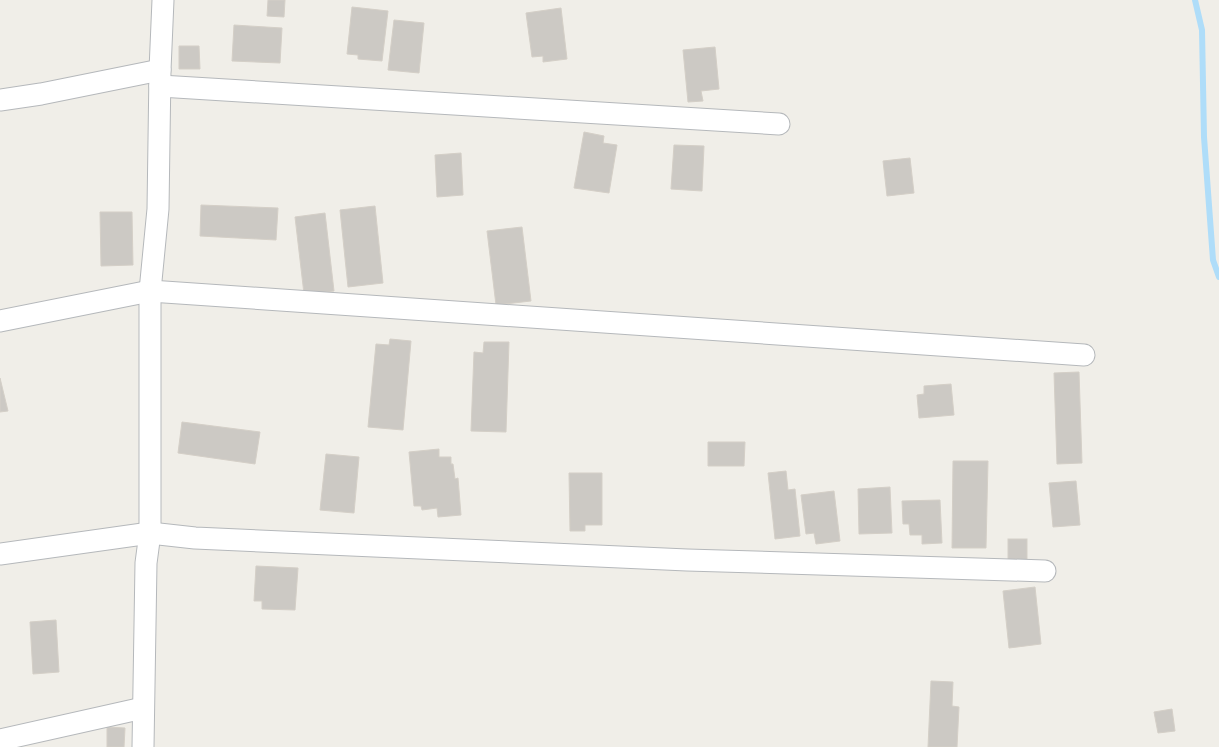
<svg xmlns="http://www.w3.org/2000/svg" width="1219" height="747" font-family="'Nunito Sans',sans-serif">
	<style>
		.lines { fill: none; stroke-linecap: round; stroke-linejoin: round }
		.stream { stroke: #afddf9; stroke-width: 6 }
		.building { fill: #ccc9c4; stroke: #d4cfc7 }
		.street-casing { stroke: #b5b8bb; stroke-width: 23 }
		.street { stroke: #fff; stroke-width: 21 }
	</style>
	<rect width="100%" height="100%" fill="#f0eee8"/>
	<g class="lines">
		<path class="stream" d="M1195,0l7,30 2,107 9,123 6,17"/>
	</g>
	<g class="building">
		<path d="M268,0h17l-1,17 -17,-1z"/>
		<path d="M352,7l36,4 -6,50 -24,-2v-4l-11,-1z"/>
		<path d="M561,8l6,51 -24,3v-6l-11,1 -6,-44z"/>
		<path d="M394,20l30,3 -5,50 -31,-3z"/>
		<path d="M234,25l48,3 -2,35 -48,-2z"/>
		<path d="M179,46h20l1,23h-21z"/>
		<path d="M715,47l4,42 -18,2 2,10 -15,1 -5,-52z"/>
		<path d="M584,132l20,4 -1,7 14,2 -8,48 -35,-5z"/>
		<path d="M674,145l30,1 -2,45 -31,-2z"/>
		<path d="M461,153l2,42 -26,2 -2,-42z"/>
		<path d="M910,158l4,35 -27,3 -4,-35z"/>
		<path d="M201,205l77,3 -2,32 -76,-4z"/>
		<path d="M375,206l8,77 -35,4 -8,-77z"/>
		<path d="M100,212h32l1,53 -32,1z"/>
		<path d="M325,213l9,78 -30,3 -9,-77z"/>
		<path d="M522,227l9,74 -35,4 -9,-74z"/>
		<path d="M390,339l21,2 -8,89 -35,-3 8,-83 13,1z"/>
		<path d="M484,342h25l-3,90 -35,-1 3,-79 9,1z"/>
		<path d="M1079,372l3,91 -25,1 -3,-91z"/>
		<path d="M0,378l8,33 -8,1z"/>
		<path d="M951,384l3,31 -35,3 -2,-23 7,-1v-8z"/>
		<path d="M182,422l78,10 -5,32 -77,-11z"/>
		<path d="M708,442h37l-1,24h-36z"/>
		<path d="M439,449v8h12v7h2l2,15 3,-1 3,37 -23,2 -1,-9 -15,2 -1,-4h-7l-5,-54z"/>
		<path d="M326,454l33,3 -5,56 -34,-3z"/>
		<path d="M953,461h35l-2,87h-34z"/>
		<path d="M786,471l2,19 7,-1 5,47 -25,3 -7,-66z"/>
		<path d="M569,473h33v52h-17v6h-15z"/>
		<path d="M1076,481l4,44 -27,2 -4,-44z"/>
		<path d="M890,487l2,46 -33,1 -1,-45z"/>
		<path d="M834,491l6,50 -24,3 -2,-11 -8,1 -5,-39z"/>
		<path d="M940,500l2,43 -20,1v-9h-12l-1,-11h-6l-1,-23z"/>
		<rect x="1008" y="539" width="19" height="23"/>
		<path d="M256,566l42,2 -3,42 -33,-1v-8h-8z"/>
		<path d="M1035,587l6,57 -32,4 -6,-57z"/>
		<path d="M56,620l3,52 -26,2 -3,-52z"/>
		<path d="M931,681l22,1 -1,24 7,1 -2,40h-29z"/>
		<path d="M1172,709l3,22 -17,2 -4,-21z"/>
		<path d="M107,727l18,1 -1,19h-17z"/>
	</g>
	<g class="lines">
		<g class="street-casing">
			<g id="street">
				<path d="M160,86l619,38"/>
				<path d="M0,100l41,-6 119,-24"/>
				<path d="M0,321l150,-30 934,64"/>
				<path d="M0,554l150,-21 45,5 492,22 358,11"/>
				<path d="M0,740l143,-32"/>
				<path d="M143,747l3,-184 4,-30v-242l8,-82 2,-139 3,-70"/>
			</g>
		</g>
		<use href="#street" class="street"/>
	</g>
</svg>
